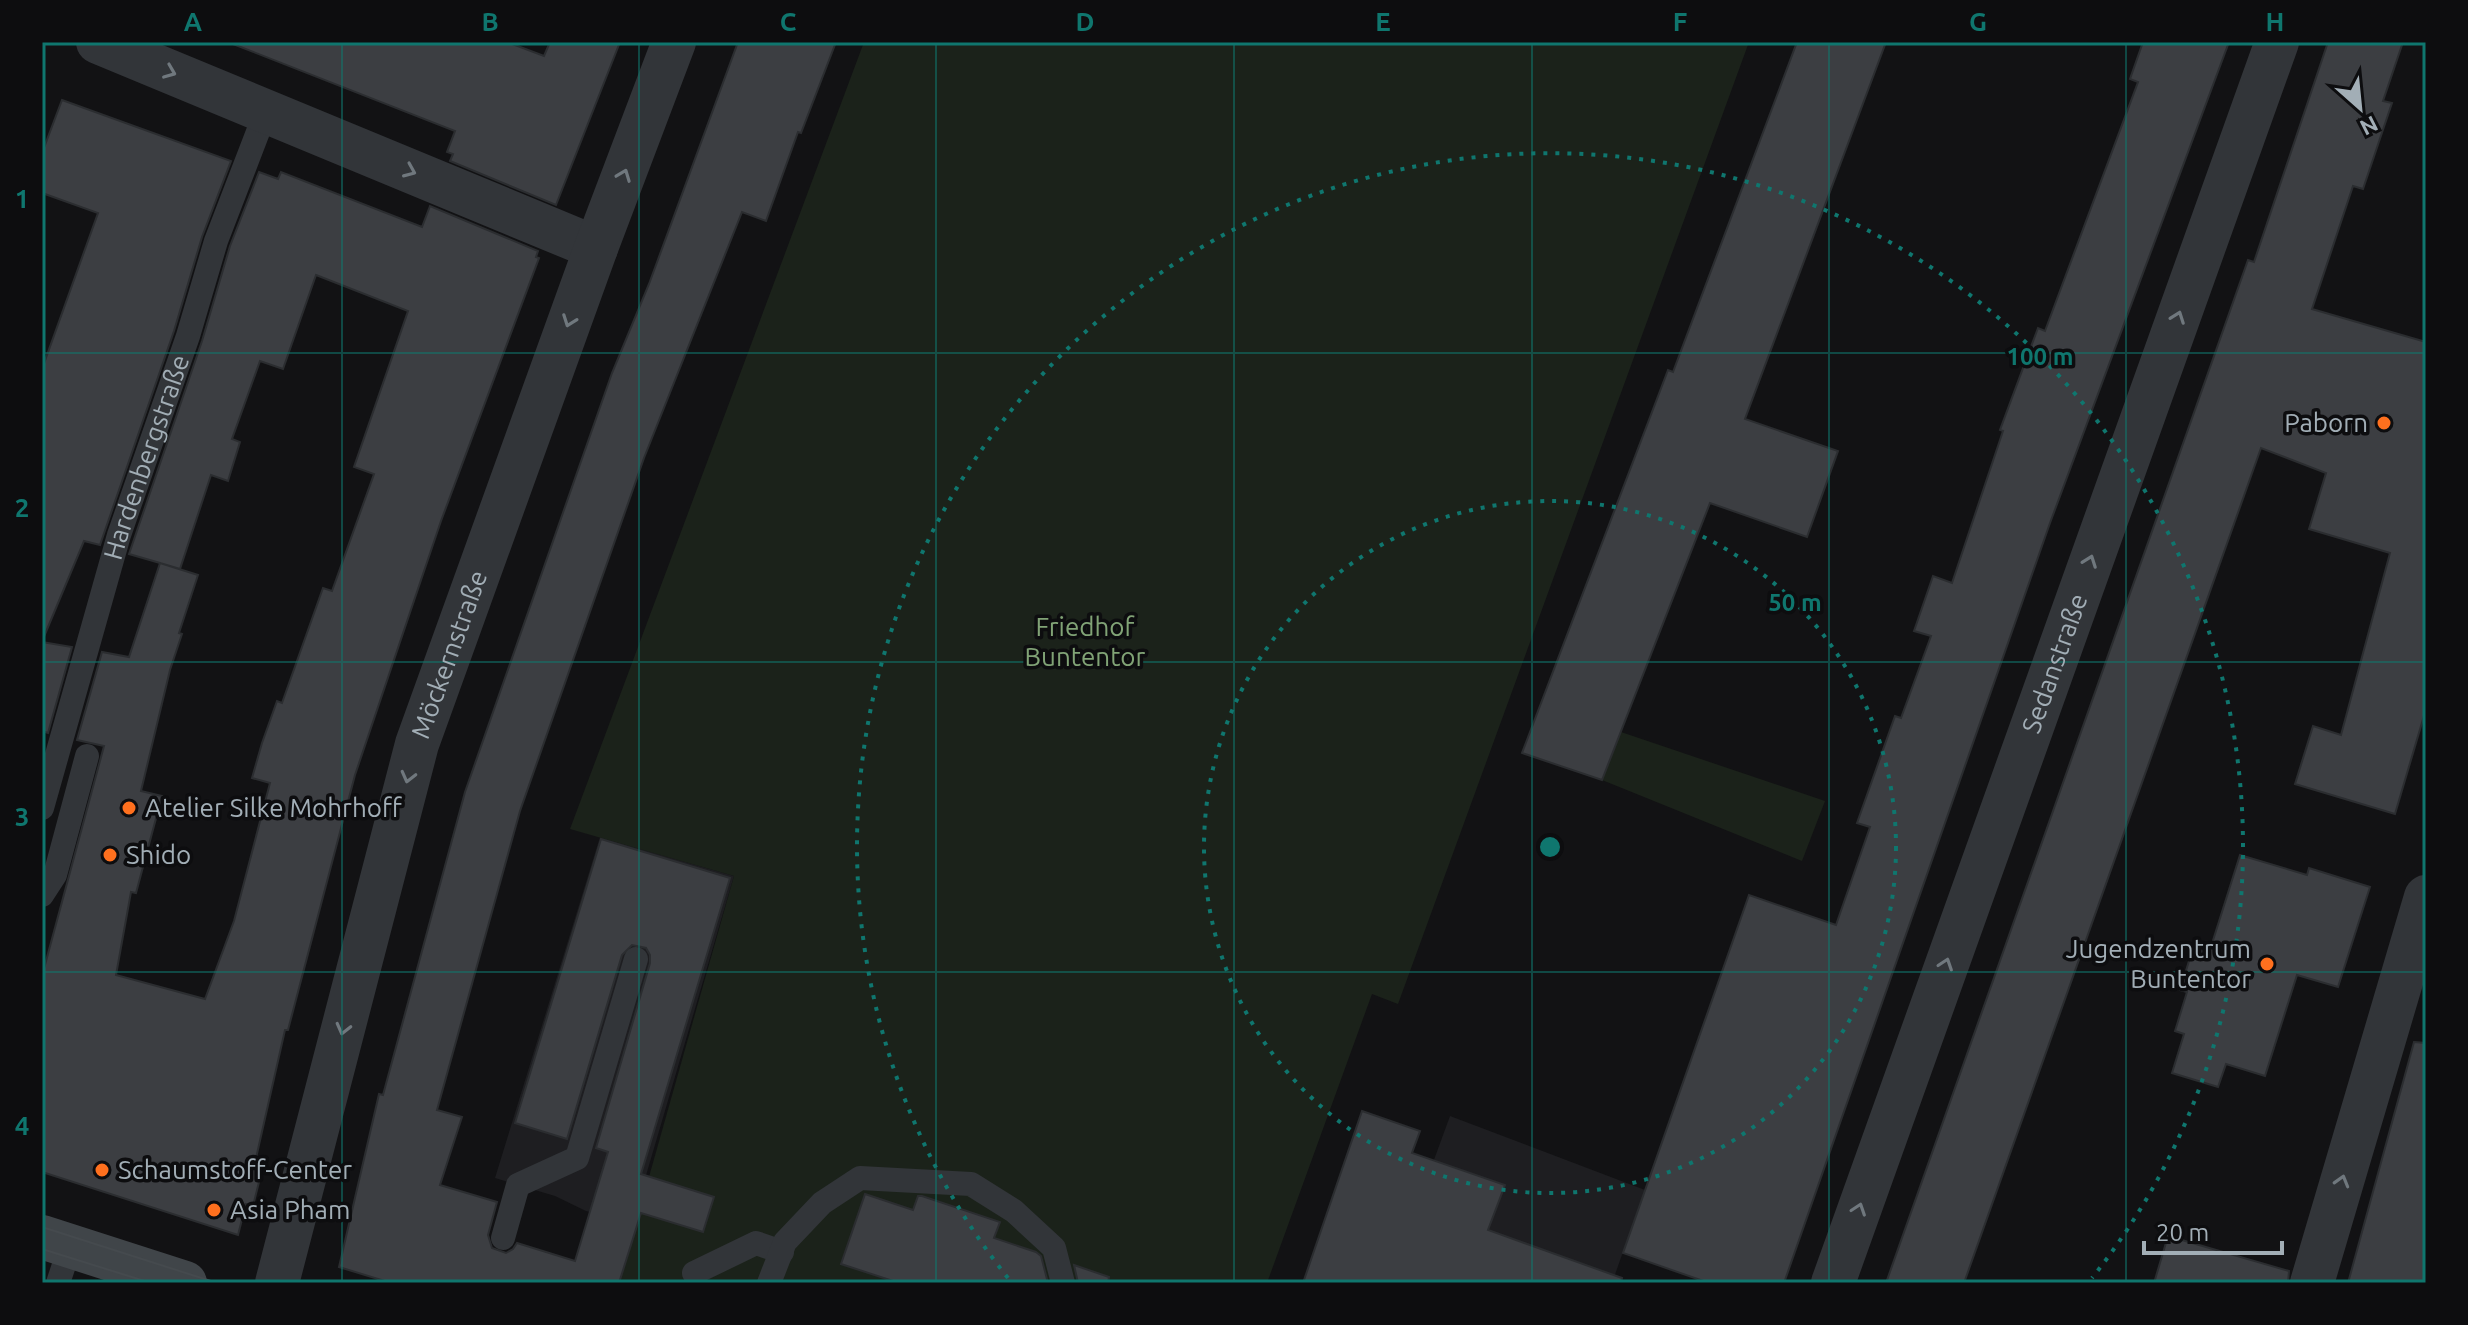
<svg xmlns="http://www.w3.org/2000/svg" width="2468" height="1325" font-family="Ubuntu,sans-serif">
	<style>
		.built { fill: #1e1e21 }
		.green { fill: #1b221a }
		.building { fill: #3c3e42; stroke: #2b2d30; stroke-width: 2; fill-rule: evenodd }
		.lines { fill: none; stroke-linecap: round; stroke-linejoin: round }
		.lane { stroke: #323539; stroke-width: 24 }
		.street { stroke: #323539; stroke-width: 44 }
		.secondary { stroke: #404549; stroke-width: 44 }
		.tram { stroke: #454a4e; stroke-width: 2 }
		.oneway { stroke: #70787e }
		.grid { fill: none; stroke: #0f766e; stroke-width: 2; stroke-opacity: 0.55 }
		.ring { fill: none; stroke: #0f766e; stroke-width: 4; stroke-dasharray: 4 8 }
		.poi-dot { fill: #ff701e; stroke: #0d0d0f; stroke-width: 3 }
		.labels { text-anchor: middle; stroke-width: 7; stroke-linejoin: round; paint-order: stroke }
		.poi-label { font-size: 26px; fill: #a2aeb6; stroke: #0d0d0f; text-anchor: start }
		.street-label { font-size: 26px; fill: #a2aeb6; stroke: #0d0d0f }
		.park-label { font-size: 26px; fill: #81a376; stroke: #0d0d0f }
		.centre { fill: #0f766e; stroke: #0d0d0f; stroke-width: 4 }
		.ring-label { font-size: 24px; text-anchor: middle; font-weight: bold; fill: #0f766e; stroke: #0d0d0f; stroke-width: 7; stroke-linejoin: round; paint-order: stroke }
		.neatline { fill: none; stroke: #0f766e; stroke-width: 3 }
		.grid-label { font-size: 26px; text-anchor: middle; font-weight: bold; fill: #0f766e }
	</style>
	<rect width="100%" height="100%" fill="#121214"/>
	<g class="built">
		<path d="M600,837l134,39 -102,347 -46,-12 -31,-15 -60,-18z"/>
		<path d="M1450,1116l195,74 -33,93h-223z"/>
	</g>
	<g class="green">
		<path d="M864,42h885l-351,962 -26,-10 -105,289h-648l115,-407 -164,-47z"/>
		<path d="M1621,732l204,69 -23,60 -200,-81z"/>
	</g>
	<g class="building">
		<path d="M233,42h274l37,14 6,-14h70l-64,163 -106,-44 3,-7 -6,-2 8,-21 -222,-87z"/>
		<path d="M738,42h98l-35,91 -3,-1 -32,89 -24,-9 -98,246 -124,353 -83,299 25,7 -22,68 57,17 -9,33 4,13 14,5 7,-4 4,-6 58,18 33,-109 -12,-4 54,-185v-8l-4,-7 -14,-3 -10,10 -55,184 -52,-16 86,-284 129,39 -89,296 73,23 -11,35 -62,-19 -22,70h-228l-52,-16 40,-173 4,1 82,-303 147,-419 37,-89z"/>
		<path d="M1797,42h89l-141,377 93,32 -31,86 -97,-34 -108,277 -80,-27 146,-383 5,2z"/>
		<path d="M2143,42h86l-179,481 -266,760h-75l-86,-30 126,-358 87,30 34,-98 -13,-4 38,-107 6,2 30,-82 -17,-5 19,-55 19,7 51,-152 -3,-1 38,-102 7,3 93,-249 -8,-3z"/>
		<path d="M2328,42h75l-20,59 9,2 -29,86 -10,-3 -41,123 114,33v367l-31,105 -100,-30 18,-58 28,9 49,-182 -81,-24 17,-56 -65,-25 -297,835h-78l362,-1023 6,2z"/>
		<path d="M62,100l169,61 -29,76 -28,94 -74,214 -16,-4 -41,98 -1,-270 56,-156 -56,-20v-40z"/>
		<path d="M259,172l19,7 3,-7 141,55 8,-21 108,45 -2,6 3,1 -98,263 -86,254 -67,255h-3l-31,137 8,3 -9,36 -7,-2 -8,31 -196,-63v-196l62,-230 -27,-6 25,-88 27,5 31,-94 -31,-9 73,-213 28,-95zM316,275l92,36 -54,156 20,7 -42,117 -9,-3 -41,115 -5,-2 -15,42 -10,35 18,5 -36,138 -29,78 -89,-24 15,-83 5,1 26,-97 -21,-5 29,-121 12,-36 -3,-1 19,-58 -38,-12 20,6 31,-94 17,6 12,-39 -8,-3 28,-78 23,8z"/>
		<path d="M42,642l30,5 -24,86 -6,-2z"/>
		<path d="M2240,855l67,20 2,-7 61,19 -32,100 -41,-12 -32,101 -39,-12 -8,23 -46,-14 12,-39 -9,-3 12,-39 -7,-2 13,-42 16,5z"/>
		<path d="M2414,1042l12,1v240h-78z"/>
		<path d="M1362,1111l58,20 -8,22 93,32 -17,45 134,48 -1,5h-318z"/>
		<path d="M865,1194l48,16 5,-14h4l78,26 -6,16 42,14 5,4 7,27h-149l-58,-19z"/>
		<path d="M2168,1236l121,35 -1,12h-134z"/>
		<path d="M1074,1265l35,12 -1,6h-30z"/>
	</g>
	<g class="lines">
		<g class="lane">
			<path id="s1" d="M42,808l77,-273 69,-199 28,-95 50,-130"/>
			<path d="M42,895l13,-20 32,-119"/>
			<path d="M503,1238l15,-53 59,-27 59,-199"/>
			<path d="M694,1273l62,-30 26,9"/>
			<path d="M58,1283l12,-36"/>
			<path d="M769,1283l16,-41 37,-39 38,-25 111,6 43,27 40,37 9,35"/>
		</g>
		<g class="street">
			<path d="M98,42l498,206"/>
			<path id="s2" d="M277,1283l140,-539 179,-496 78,-206"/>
			<path id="s3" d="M1833,1283l444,-1241"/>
			<path d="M2312,1283l114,-386"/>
		</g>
		<path class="secondary" d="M42,1237l143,46"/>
		<g class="tram">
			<path d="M42,1227l175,56"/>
			<path d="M42,1249l109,34"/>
		</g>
	</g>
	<defs><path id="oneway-chevron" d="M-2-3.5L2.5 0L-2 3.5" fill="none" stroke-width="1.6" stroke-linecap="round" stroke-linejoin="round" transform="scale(2)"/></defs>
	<g class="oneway">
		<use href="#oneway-chevron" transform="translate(170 72) rotate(22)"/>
		<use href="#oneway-chevron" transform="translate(410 171) rotate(23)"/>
		<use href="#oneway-chevron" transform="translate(624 175) rotate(-69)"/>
		<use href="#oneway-chevron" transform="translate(2178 317) rotate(-70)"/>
		<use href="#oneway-chevron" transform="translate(569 321) rotate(110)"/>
		<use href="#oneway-chevron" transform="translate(2090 561) rotate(-70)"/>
		<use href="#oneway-chevron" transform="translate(408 777) rotate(104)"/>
		<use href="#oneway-chevron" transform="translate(1946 964) rotate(-71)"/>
		<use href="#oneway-chevron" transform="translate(343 1029) rotate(104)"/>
		<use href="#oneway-chevron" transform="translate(2342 1181) rotate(-74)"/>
		<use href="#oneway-chevron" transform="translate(1859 1209) rotate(-71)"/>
	</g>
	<path class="grid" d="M342,42v1241M639,42v1241M936,42v1241M1234,42v1241M1532,42v1241M1829,42v1241M2126,42v1241M42,353h2384M42,662h2384M42,972h2384"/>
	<g class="ring">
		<circle cx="1550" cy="847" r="346"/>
		<path d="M1008 1278A693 693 0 1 1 2092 1278"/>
	</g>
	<g class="poi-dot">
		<circle cx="2384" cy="423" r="8"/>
		<circle cx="129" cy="808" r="8"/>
		<circle cx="110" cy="855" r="8"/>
		<circle cx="2267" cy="964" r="8"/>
		<circle cx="102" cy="1170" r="8"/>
		<circle cx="214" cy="1210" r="8"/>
	</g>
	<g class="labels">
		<g class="poi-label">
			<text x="2368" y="432" text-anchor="end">Paborn</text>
			<text x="145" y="817">Atelier Silke Mohrhoff</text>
			<text x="126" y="864">Shido</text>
			<text x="2251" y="958" text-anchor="end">Jugendzentrum<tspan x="2251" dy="30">Buntentor</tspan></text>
			<text x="118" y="1179">Schaumstoff-Center</text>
			<text x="230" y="1219">Asia Pham</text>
		</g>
		<g class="street-label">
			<text dy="9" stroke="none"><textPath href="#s1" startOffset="366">Hardenbergstraße</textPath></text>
			<text dy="9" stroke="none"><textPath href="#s2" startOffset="652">Möckernstraße</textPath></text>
			<text dy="9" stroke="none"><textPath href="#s3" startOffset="658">Sedanstraße</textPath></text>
		</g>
		<g class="park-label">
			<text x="1085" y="636">Friedhof<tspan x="1085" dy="30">Buntentor</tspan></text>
		</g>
	</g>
	<circle cx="1550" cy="847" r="12" class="centre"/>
	<g class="ring-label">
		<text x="2040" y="365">100 m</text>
		<text x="1795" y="611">50 m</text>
	</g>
	<rect width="2468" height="1325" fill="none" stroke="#0d0d0f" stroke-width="88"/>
	<g transform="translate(2360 108) rotate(153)" stroke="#0d0d0f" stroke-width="6" paint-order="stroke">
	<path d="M0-6L14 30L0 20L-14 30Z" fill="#a2aeb6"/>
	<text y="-12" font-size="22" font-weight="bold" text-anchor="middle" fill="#a2aeb6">N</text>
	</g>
	<path d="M2144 1241v12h138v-12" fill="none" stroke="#a2aeb6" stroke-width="4"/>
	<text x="2156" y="1241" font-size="24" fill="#a2aeb6" stroke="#0d0d0f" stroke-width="6" paint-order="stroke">20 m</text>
	<rect x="44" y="44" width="2380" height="1237" class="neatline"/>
	<g class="grid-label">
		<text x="193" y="31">A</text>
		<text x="490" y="31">B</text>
		<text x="788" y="31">C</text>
		<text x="1085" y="31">D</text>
		<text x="1383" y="31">E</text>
		<text x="1680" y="31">F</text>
		<text x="1978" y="31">G</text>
		<text x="2275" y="31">H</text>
		<text x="22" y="208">1</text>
		<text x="22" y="517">2</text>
		<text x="22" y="826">3</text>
		<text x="22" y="1135">4</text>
	</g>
</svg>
